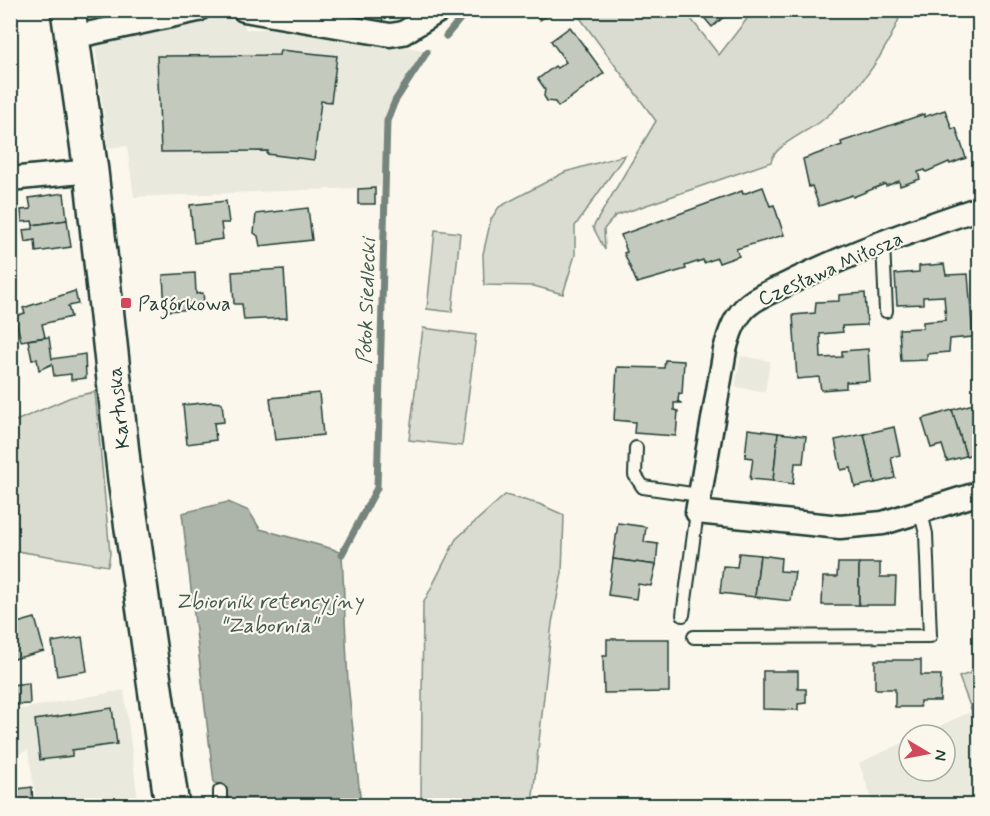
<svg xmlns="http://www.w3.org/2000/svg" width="990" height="816" font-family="Mynerve,sans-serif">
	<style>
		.built { fill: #eae9de }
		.green { fill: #dbdcd1; stroke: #7d8c82; stroke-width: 1.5 }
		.water { fill: #adb4aa; stroke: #74847b; stroke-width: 1.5 }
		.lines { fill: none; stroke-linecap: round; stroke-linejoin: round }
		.stream { stroke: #74847b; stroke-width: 7 }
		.building { fill: #c4c9be; stroke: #1f3d34; stroke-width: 1.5 }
		.lane-casing { stroke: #1f3d34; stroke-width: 16 }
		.street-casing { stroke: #1f3d34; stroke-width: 27 }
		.secondary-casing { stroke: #1f3d34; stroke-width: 38 }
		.lane { stroke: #fbf7ec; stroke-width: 12 }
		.street { stroke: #fbf7ec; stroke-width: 22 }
		.secondary { stroke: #fbf7ec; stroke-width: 33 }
		.poi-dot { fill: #d1495b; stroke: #fbf7ec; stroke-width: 2 }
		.labels { text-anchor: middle; stroke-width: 4.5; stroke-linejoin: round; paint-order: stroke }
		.street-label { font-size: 20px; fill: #1f3d34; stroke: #fbf7ec }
		.poi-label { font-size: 20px; fill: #1f3d34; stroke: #fbf7ec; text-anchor: start }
		.water-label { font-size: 21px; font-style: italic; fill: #425b52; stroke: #fbf7ec }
	</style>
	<rect width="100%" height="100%" fill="#fbf7ec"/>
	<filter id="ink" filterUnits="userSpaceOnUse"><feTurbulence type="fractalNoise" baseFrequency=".0167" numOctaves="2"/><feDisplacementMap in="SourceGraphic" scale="12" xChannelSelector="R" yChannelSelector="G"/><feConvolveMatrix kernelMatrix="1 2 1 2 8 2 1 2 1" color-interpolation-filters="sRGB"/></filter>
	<g filter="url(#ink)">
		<g class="built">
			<path d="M214,16h25l7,13h18l22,-7 141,29 -35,49 -12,87 -246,10 -7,-51 -19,2 -13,-104 12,-7 85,-19z"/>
			<path d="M741,356l29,5 -5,31 -30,-5z"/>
			<path d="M124,690l14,111 -101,4 -9,-55 -17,8v-47z"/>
			<path d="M972,711l7,19v75h-105l-15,-42 50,-23v31h36v-36h-25z"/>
		</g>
		<g class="green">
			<path d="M575,11h110l34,44 34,-44h149c-16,44 -45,82 -82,111 -12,9 -47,24 -49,40l-156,54 -11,13 1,21 -12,-23 63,-106z"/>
			<path d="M625,155l-50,71v29l-12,39 -29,-8 -50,-1 -1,-31 8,-35 8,-12 66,-35z"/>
			<path d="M435,230l25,3 -8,79 -25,-3z"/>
			<path d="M423,328l53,7 -14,111 -53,-6z"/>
			<path d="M95,392l15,161 -2,13 -97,-16v-127l60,-26z"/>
			<path d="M505,495l34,9 25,11 -2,58 -10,50 -20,182h-111l2,-201 33,-65z"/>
			<path d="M979,670h1l-1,60 -20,-53z"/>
		</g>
		<path class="water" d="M228,502l21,9 11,18 73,20 9,5 6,129 13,122h-132l-2,-13 -4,-7 -9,-2 -32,-270z"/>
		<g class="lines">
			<g class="stream">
				<path d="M446,36l14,-17"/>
				<path d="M342,554l35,-66 10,-367 8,-20 32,-49"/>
			</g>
		</g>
		<g class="building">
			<path d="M321,10h63l-2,13z"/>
			<path d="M535,10h22l-17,10z"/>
			<path d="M705,10h27l-20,17 -11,-13z"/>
			<path d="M570,27l34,46 -46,34 -3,-5 -8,-1 -3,-5 1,-7 -7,-10 17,-13 2,2 9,-6 -15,-21z"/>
			<path d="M280,50l57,6 -6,46 -10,-1 -7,59 -47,-6 1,-3 -107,1 -4,-96 122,-1z"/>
			<path d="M945,110l7,19 4,-1 10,30 -16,6 -1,-2 -23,10 -1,-2 -7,2 2,7 -20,7 -1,-5 -13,5 -1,-2 -32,13 -1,-2 -33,11 -7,-20 -3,1 -6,-28 39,-14 -1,-3 83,-28v3z"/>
			<path d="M763,187l7,19 4,-1 10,30 -48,14 3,7 -20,7 -2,-5 -13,5 -1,-3 -18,6 1,3 -49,14 -13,-30 3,-1 -6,-17 121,-44 1,3z"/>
			<path d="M375,188v16h-17v-15z"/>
			<path d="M64,193l3,27 -34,5 -1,-4 -10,1 -1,-12 10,-1 -2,-11z"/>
			<path d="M226,201l3,22h-8l2,16 -29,4 -4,-38z"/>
			<path d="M308,208l4,32 -52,6 -2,-10 -4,-3 2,-19z"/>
			<path d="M67,220l4,27 -35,5 -1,-12 -10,2 -2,-12 10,-1v-4z"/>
			<path d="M944,264l2,11 22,-1 5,63 -23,2 -1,13 -22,2v6l-26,1 -2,-32 24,-1v-6l23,-2 -2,-24 -21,1v7l-26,1 -2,-31 24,-2v-6z"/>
			<path d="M284,269l3,49 -43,2 -2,-16h-8l-2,-32z"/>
			<path d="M195,273l1,21 7,-1 1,9 -7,1v6l-32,2 -2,-36z"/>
			<path d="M75,291l3,13 -10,2 3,11 -29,7 3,13 -24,4 -6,-25 10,-3 -2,-5z"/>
			<path d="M865,293l2,32 -25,1 1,6 -23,2 1,24 21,-1v-6l26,-2 2,32 -24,1v6l-25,2 -2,-13 -22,2 -4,-64 22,-2 1,-11 23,-1v-6z"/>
			<path d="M49,337l3,22 33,-5 1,24 -15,2v-6l-17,2 -2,-12 -13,6 -2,-11 -5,1 -4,-20z"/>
			<path d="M665,360l19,1 -2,33 -3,-1 -1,8 3,2h-7v7l4,1 -2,25 -42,-3 1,-11 -21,-2 3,-53 47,1z"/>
			<path d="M319,393l4,42 -48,5 -5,-42z"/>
			<path d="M212,402l10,1 2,19 -10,1 2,17 -29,4 -4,-39z"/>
			<path d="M980,402v50l-14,4 -14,-46z"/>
			<path d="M952,410l14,46 -19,5 -5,-16 -11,3 -9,-29z"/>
			<path d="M894,427l6,28 -9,2 4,21 -20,5 -11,-49z"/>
			<path d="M748,429l30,4 -5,48 -23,-2 3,-21 -8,-1z"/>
			<path d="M778,433l28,3 -3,27h-8l-2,21 -20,-3z"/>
			<path d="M864,434l11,49 -20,4 -4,-19 -10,2 -6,-30z"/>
			<path d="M618,523l28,4 -2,15 14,2 -2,21 -43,-6z"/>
			<path d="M739,553l21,2 -5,42 -35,-4 3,-27 14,1z"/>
			<path d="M760,555l21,3 -1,13 15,1 -4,29 -36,-4z"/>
			<path d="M613,559l43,6 -5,21 -13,-2 -2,15 -28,-4z"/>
			<path d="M838,563h21v42h-37l1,-28h14z"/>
			<path d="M859,563h21v14h16l-1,28h-36z"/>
			<path d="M35,618l9,33 -34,9v-35z"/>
			<path d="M82,637l5,34 -30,5 -5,-34z"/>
			<path d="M607,639h62v53l-65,1 -1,-37h4z"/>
			<path d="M875,660h46v15h20l-1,26h-20v6h-25v-18h-20z"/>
			<path d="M763,671h35v18h8v14l-8,1v6l-35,-1z"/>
			<path d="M29,683l1,21 -20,1v-20z"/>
			<path d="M112,708l5,36 -45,6v6l-32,4 -5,-40z"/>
			<path d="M32,787l1,19h-23v-16z"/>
		</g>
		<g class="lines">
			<g class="lane-casing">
				<g id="lane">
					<path d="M883,243l3,68"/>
					<path d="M636,448l-1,27 8,12 56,8"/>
					<path d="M683,615l14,-103"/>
					<path d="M694,637l236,-1 -4,-102 -5,-21"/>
					<path d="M220,806v-15"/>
				</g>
			</g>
			<g class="street-casing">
				<g id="street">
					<path d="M244,10l146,25 13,-2 37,-23"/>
					<path d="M73,37l125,-27"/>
					<path d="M10,179l81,-8"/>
					<path d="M980,208c-66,22 -131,45 -193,76 -14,7 -32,13 -43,25 -11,12 -15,26 -19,41l-28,162 143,15 43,-4 97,-30"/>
				</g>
			</g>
			<g class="secondary-casing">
				<path id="secondary" d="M68,10l23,161 34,309 47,326"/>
			</g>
			<use href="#lane" class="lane"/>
			<use href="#street" class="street"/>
			<use href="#secondary" class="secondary"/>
		</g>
	</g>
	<rect class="poi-dot" x="120" y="297" width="12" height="12" rx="3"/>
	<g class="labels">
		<g class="street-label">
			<text transform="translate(830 268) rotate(-24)" y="7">Czesława Miłosza</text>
			<text transform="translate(118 408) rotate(-96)" y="7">Kartuska</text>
		</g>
		<g class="poi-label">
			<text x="138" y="310">Pagórkowa</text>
		</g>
		<g class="water-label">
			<text transform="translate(366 301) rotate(-88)" y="7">Potok Siedlecki</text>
			<text x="269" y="608">Zbiornik retencyjny<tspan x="269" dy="24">"Zabornia"</tspan></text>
		</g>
	</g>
	<rect width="990" height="816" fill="none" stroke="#fbf7ec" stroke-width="36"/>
	<rect x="18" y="18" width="954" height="780" fill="none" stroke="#1f3d34" stroke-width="2" filter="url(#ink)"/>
	<g transform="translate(927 753) rotate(100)"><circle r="28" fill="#fbf7ec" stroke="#a3ada2" stroke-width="1.5"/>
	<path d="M0-4.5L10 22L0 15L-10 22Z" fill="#d1495b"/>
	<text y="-9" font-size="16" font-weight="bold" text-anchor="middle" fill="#1f3d34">N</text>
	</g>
</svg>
